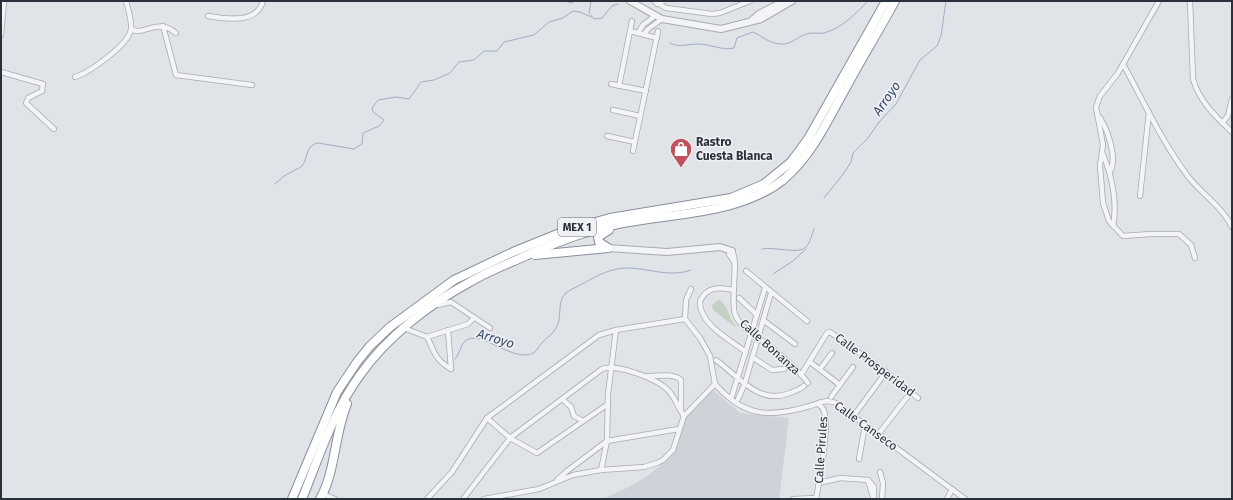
<svg xmlns="http://www.w3.org/2000/svg" width="1233" height="500" font-family="'Fira Sans',sans-serif">
	<style>
		.built { fill: #cfd2d9 }
		.green { fill: #c5d1c2 }
		.lines { fill: none; stroke-linecap: round; stroke-linejoin: round }
		.stream { stroke: #9faec4; stroke-width: 1 }
		.minor-casing { stroke: #a6aab1; stroke-width: 6 }
		.tertiary-casing { stroke: #a6aab1; stroke-width: 8 }
		.trunk-casing { stroke: #898f9d; stroke-width: 10 }
		.minor { stroke: #f2f4f6; stroke-width: 4.5 }
		.tertiary { stroke: #f2f4f6; stroke-width: 6 }
		.trunk { stroke: #fff; stroke-width: 8 }
		.labels { text-anchor: middle; stroke-width: 3; stroke-linejoin: round; paint-order: stroke }
		.shield { fill: #f0f1f5; stroke: #666a74; stroke-width: 1 }
		.shield-label { font-size: 11px; font-weight: bold; fill: #2b303d }
		.poi-label { font-size: 12px; font-weight: bold; fill: #2b303d; stroke: #f0f1f5; text-anchor: start }
		.street-label { font-size: 12px; fill: #2b303d; stroke: #f0f1f5 }
		.water-label { font-size: 13px; font-style: italic; fill: #394c6d; stroke: #f0f1f5 }
	</style>
	<rect width="100%" height="100%" fill="#e0e3e8"/>
	<path class="built" d="M711,388l29,25 49,5 -10,81h-177l27,-12 21,-13 25,-21 11,-37z"/>
	<path class="green" d="M718,300h2c9,7 8,17 16,26l-1,1 -22,-17 -1,-5z"/>
	<g class="lines">
		<g class="stream">
			<path d="M565,1l6,2 4,-2"/>
			<path d="M591,1l-2,12 5,6 8,-1 10,-12 6,-2"/>
			<path d="M670,43c7,5 19,1 28,1 12,0 25,7 36,4l3,-10 16,-6c9,4 17,12 28,12 10,1 16,-7 25,-10 6,-2 12,0 18,-1 19,-5 31,-19 44,-32"/>
			<path d="M275,184l9,-8 17,-9c8,-8 3,-21 17,-24l36,6 8,-5 1,-11 16,-7 5,-6 -11,-8 -1,-4 6,-8 18,-3 13,2 12,-17 13,-2 16,-7 9,-11 15,-2 10,-9h13l7,-9 30,-7 15,-13 14,-4 10,-7 7,1 11,5"/>
			<path d="M824,198l20,-25 7,-11 2,-9 15,-15 11,-16 17,-18 24,-44 17,-14 4,-10 5,-35"/>
			<path d="M762,249c11,-3 37,6 44,-2 4,-4 6,-13 8,-18"/>
			<path d="M773,274l20,-13 13,-12"/>
			<path d="M455,359c5,-5 5,-13 10,-18 15,-12 46,20 66,13 6,-2 7,-7 11,-11 4,-5 11,-9 14,-15 7,-11 0,-26 10,-35 5,-4 13,-7 18,-10 14,-8 28,-15 43,-15 22,0 42,10 64,2"/>
		</g>
		<g class="minor-casing">
			<g id="minor">
				<path d="M654,1l12,7 46,6 8,-1 30,-12"/>
				<path d="M1159,1l-41,72 -18,23 -4,11 7,38 -3,21 3,37 6,18 14,15 28,-2h28l12,11 4,13"/>
				<path d="M1190,1l3,78c6,22 23,38 39,53"/>
				<path d="M657,4l6,-3"/>
				<path d="M208,16c18,3 49,8 55,-15"/>
				<path d="M163,26l13,49 76,10"/>
				<path d="M131,29c13,8 25,-12 45,4"/>
				<path d="M630,31l27,7"/>
				<path d="M638,33l5,-8 12,-9"/>
				<path d="M644,34l4,-5 14,-10"/>
				<path d="M1,35l3,-34"/>
				<path d="M1123,64c20,36 39,78 64,111 13,18 36,32 45,52"/>
				<path d="M1,72l42,12 -1,7 -14,7 -2,5 28,26"/>
				<path d="M75,77c13,-4 54,-32 56,-48 1,-9 -3,-20 -5,-28"/>
				<path d="M611,84l35,7"/>
				<path d="M619,86l13,-65"/>
				<path d="M613,110l27,6"/>
				<path d="M1097,114c10,12 21,44 13,58"/>
				<path d="M1222,123l6,-7 4,-17"/>
				<path d="M607,136l28,6"/>
				<path d="M633,151l25,-120"/>
				<path d="M1103,154c9,23 15,47 10,72"/>
				<path d="M1140,196l9,-84"/>
				<path d="M732,251c7,9 -2,48 3,63 5,15 24,23 36,33 13,11 27,22 37,36"/>
				<path d="M729,254l5,8"/>
				<path d="M746,271l61,50"/>
				<path d="M691,289l-5,11 -1,19 15,19 10,18 5,28"/>
				<path d="M734,290c-14,-3 -27,-4 -34,11 -1,23 29,38 46,51"/>
				<path d="M739,298l18,17"/>
				<path d="M438,305l13,-3 39,26"/>
				<path d="M763,320l32,24"/>
				<path d="M404,328l23,9c8,15 7,22 24,32"/>
				<path d="M448,330l3,39"/>
				<path d="M427,337l41,-13 6,-6"/>
				<path d="M752,357l20,13 12,-1"/>
				<path d="M716,360c22,16 42,44 71,34 6,-2 12,-4 17,-8"/>
				<path d="M810,362l30,23"/>
				<path d="M820,369l12,-16"/>
				<path d="M801,375l26,-42 3,-1 56,40 32,26"/>
				<path d="M648,376c10,0 25,-3 33,4v30"/>
				<path d="M715,384c29,33 54,34 95,22 9,-3 16,-7 26,-3l129,96"/>
				<path d="M732,396l33,-108"/>
				<path d="M831,397l22,-30"/>
				<path d="M562,399l9,8 3,9 9,5"/>
				<path d="M738,399l7,-16 26,-90"/>
				<path d="M855,414l31,-42"/>
				<path d="M487,418l23,20 27,15 71,-49"/>
				<path d="M880,432l31,-40"/>
				<path d="M859,459l6,-34"/>
				<path d="M601,470l6,-29 1,-47 8,-64"/>
				<path d="M880,472l3,11 -1,16"/>
				<path d="M557,480l10,-9 40,-30 72,-12"/>
				<path d="M868,480l5,17"/>
				<path d="M819,483l21,-5 28,2 6,7v12"/>
				<path d="M323,494l12,5"/>
				<path d="M427,499l25,-27 35,-54 112,-83 17,-5 69,-11"/>
				<path d="M463,499l47,-61 92,-69c15,-5 54,9 66,21 7,7 10,18 16,26"/>
				<path d="M484,499l55,-10 34,-14 28,-5 43,-3 13,-4 6,-3 10,-10 11,-34 31,-32"/>
				<path d="M793,499l23,-1"/>
				<path d="M816,499c3,-18 14,-72 8,-88 -1,-3 -3,-5 -6,-7"/>
				<path d="M947,499l5,-10"/>
			</g>
		</g>
		<g class="tertiary-casing">
			<g id="tertiary">
				<path d="M630,1l32,18 59,10 40,-10 31,-18"/>
				<path d="M752,20l7,-6 25,-13"/>
				<path d="M608,248l59,4 53,-5 12,4"/>
			</g>
		</g>
		<g class="trunk-casing">
			<g id="trunk">
				<path d="M608,248l-9,-6 -1,-5 11,-7"/>
				<path d="M535,255l73,-7"/>
				<path d="M292,499l45,-107 20,-30 13,-16 20,-19 64,-47 59,-28 57,-23 40,-11 121,-20 33,-14 27,-22 17,-23 78,-138"/>
				<path d="M302,499c17,-42 31,-87 58,-124 27,-38 69,-71 110,-93 17,-10 35,-17 53,-25 34,-15 69,-29 106,-35 50,-9 112,-9 154,-42 30,-25 46,-63 65,-96 15,-28 32,-55 47,-83"/>
				<path d="M320,499c16,-28 14,-64 27,-95"/>
			</g>
		</g>
		<use href="#minor" class="minor"/>
		<use href="#tertiary" class="tertiary"/>
		<use href="#trunk" class="trunk"/>
	</g>
	<defs>
		<g id="shop-pin" transform="scale(1.15)"><path d="M0 17L-7.5 6A9.5 9.5 0 1 1 7.5 6Z" fill="#bf525b" stroke="#f0f1f5"/><path d="M-5-2.5h2.3a2.7 3.5 0 0 1 5.4 0H5L5.5 6h-11ZM-1.5-2.5h3a1.5 2.3 0 0 0-3 0Z" fill="#fff"/></g>
	</defs>
	<g fill-rule="evenodd">
		<use href="#shop-pin" x="681" y="149"/>
	</g>
	<g class="labels">
		<rect class="shield" x="558" y="218" width="38" height="18" rx="3"/>
		<g class="shield-label">
			<text x="577" y="231">MEX 1</text>
		</g>
		<g class="poi-label">
			<text x="696" y="146">Rastro<tspan x="696" dy="14">Cuesta Blanca</tspan></text>
		</g>
		<g class="street-label">
			<text transform="translate(770 347) rotate(42)" y="4">Calle Bonanza</text>
			<text transform="translate(875 365) rotate(37)" y="4">Calle Prosperidad</text>
			<text transform="translate(866 426) rotate(36)" y="4">Calle Canseco</text>
			<text transform="translate(821 450) rotate(-86)" y="4">Calle Pirules</text>
		</g>
		<g class="water-label">
			<text transform="translate(886 98) rotate(-55)" y="5">Arroyo</text>
			<text transform="translate(496 338) rotate(17)" y="5">Arroyo</text>
		</g>
	</g>
	<rect width="1233" height="500" fill="none" stroke="#2b303d" stroke-width="4"/>
</svg>
